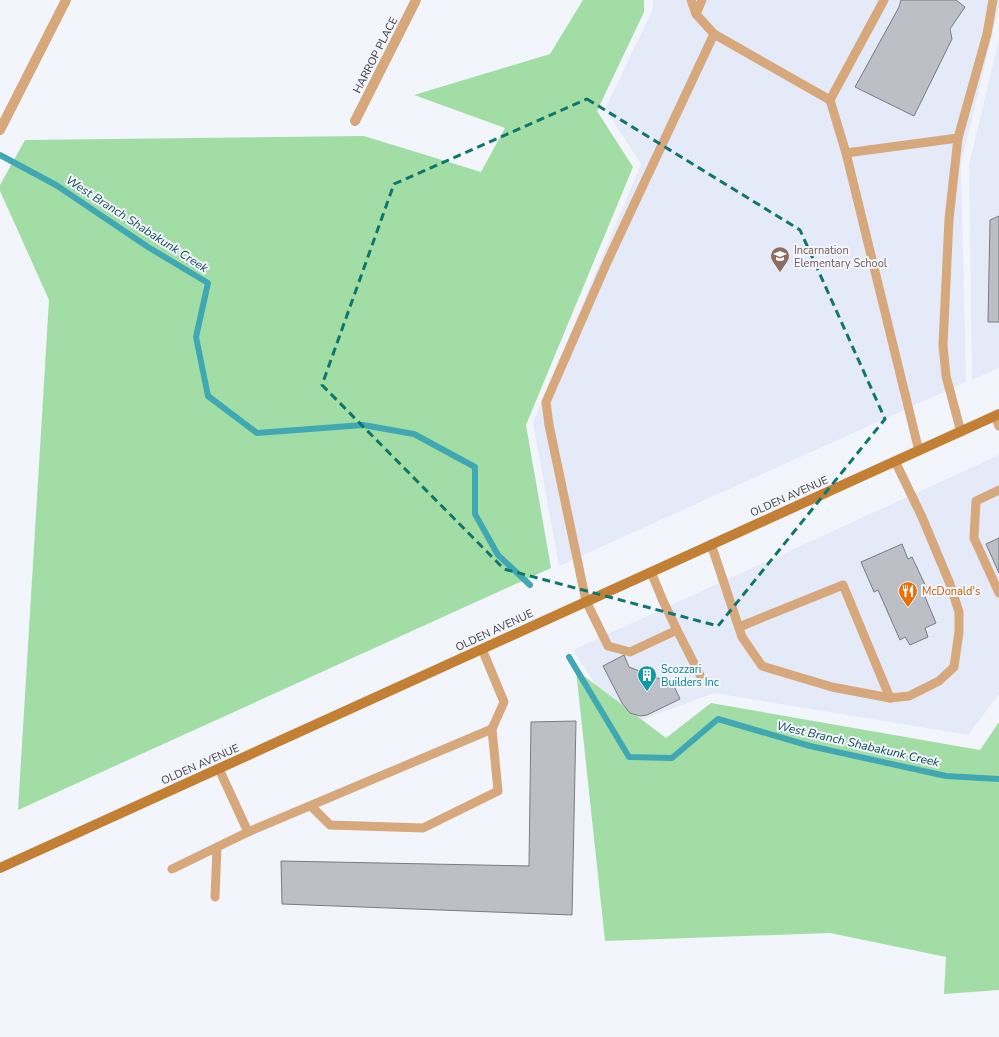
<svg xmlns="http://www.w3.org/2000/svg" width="999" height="1037" font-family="'Nunito Sans',sans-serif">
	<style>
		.built { fill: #e5eaf8 }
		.green { fill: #a3dda6 }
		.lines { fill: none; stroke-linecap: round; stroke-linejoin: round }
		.stream { stroke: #40a8b3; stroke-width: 6 }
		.building { fill: #bdbfc6; stroke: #797b81 }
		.lane { stroke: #d6a87b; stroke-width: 9 }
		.street { stroke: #d6a87b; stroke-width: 10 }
		.secondary { stroke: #c38035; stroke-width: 10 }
		.marked { fill: none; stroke: #0f766e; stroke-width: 3; stroke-dasharray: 8 5; stroke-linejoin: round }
		.labels { text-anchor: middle; stroke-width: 4; stroke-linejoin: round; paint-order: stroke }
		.street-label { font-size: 11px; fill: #3b3c3f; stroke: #f3f5fc }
		.education-label { font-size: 11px; fill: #785e54; stroke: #f3f5fc; text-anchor: start }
		.food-label { font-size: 11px; fill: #c56008; stroke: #f3f5fc; text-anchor: start }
		.culture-label { font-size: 11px; fill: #0d838f; stroke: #f3f5fc; text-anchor: start }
		.water-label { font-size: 12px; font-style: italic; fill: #104d53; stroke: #f3f5fc }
	</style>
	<rect width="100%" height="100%" fill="#f3f5fc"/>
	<g class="built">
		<path d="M653,0h346v7l-38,157 5,218 -407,184 -26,-143 108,-259 -36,-55 48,-100z"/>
		<path d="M999,39v329l-27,12 -3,-215z"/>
		<path d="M999,455v239l-31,41 -254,-42 -91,34 -50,-77z"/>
	</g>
	<g class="green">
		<path d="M583,0h61v12l-47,99 36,56 -107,258 25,143 -533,242 31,-510 -49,-109v-6l25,-45 339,-4 117,36 24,-44 -91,-33 136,-41z"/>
		<path d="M576,670l90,68 45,-35 269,47 19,-28v268l-55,4 2,-37 -116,-24 -225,8z"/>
	</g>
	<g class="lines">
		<g class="stream">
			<path d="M0,155l56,30 92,62 60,36 -12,54 12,59 49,37 106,-8 51,9 61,33v47l23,41 32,30"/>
			<path d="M569,657l60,100 43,1 46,-39 92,27 136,30 53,3"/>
		</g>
	</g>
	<g class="building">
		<path d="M901,0h55l9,7 -15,22 2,10 -38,77 -59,-29 44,-80z"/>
		<path d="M999,216v106h-11l2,-102z"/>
		<path d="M999,538v35l-13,-29z"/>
		<path d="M902,544l6,15 4,-2 16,34 -5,1 13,31 -11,5 3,9 -18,8 -5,-8 -5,3 -22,-50 -4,2 -13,-30z"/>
		<path d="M624,655l5,12 44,17 7,15 -33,16 -7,1 -10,-3 -8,-10 -19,-37z"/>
		<path d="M576,721l-4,194 -290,-11 -1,-43 248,5 2,-144z"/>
	</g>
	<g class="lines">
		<g class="lane">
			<path d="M884,0l-54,100 16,53 112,-15 29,-104 6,-34"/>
			<path d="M696,14l6,-14"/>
			<path d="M714,34l116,66"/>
			<path d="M958,138l-9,81 -6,126 3,31 15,56"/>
			<path d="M846,153l73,298"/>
			<path d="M995,416l4,10"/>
			<path d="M999,490l-23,11 -2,37 25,55"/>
			<path d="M711,544l31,93 20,29 70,21 58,11 19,-2 30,-15 15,-14 5,-35v-20l-9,-28 -28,-67 -27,-56"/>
			<path d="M651,572l12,29 14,29 -47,22 -22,-6 -22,-45 -37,-176 -3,-23 62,-142 106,-226 -18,-20 -5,-14"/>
			<path d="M739,627l104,-42 47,113"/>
			<path d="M677,630l23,45"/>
			<path d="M219,769l29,63"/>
			<path d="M311,806l19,19 93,3 75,-37 -6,-62 12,-27 -22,-53"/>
			<path d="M172,869l76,-37 244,-103"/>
			<path d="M215,897l2,-50"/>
		</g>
		<g class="street">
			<path d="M355,121l61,-121"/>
			<path d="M0,130l66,-130"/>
		</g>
		<path class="secondary" d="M0,868l999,-454"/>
	</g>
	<path class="marked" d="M587,99l213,131 85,189 -167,207 -214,-57 -182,-184 72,-201z"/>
	<defs>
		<g id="school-pin" transform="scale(1)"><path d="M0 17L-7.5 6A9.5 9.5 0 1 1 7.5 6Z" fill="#8d6e63" stroke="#f3f5fc"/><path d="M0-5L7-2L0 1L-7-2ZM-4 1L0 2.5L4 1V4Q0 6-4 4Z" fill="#fff"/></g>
		<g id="restaurant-pin" transform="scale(1)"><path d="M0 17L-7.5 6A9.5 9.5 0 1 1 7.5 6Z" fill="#e8710a" stroke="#f3f5fc"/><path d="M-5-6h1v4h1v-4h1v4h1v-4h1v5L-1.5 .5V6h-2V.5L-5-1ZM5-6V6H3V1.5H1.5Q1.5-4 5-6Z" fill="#fff"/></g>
		<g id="building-pin" transform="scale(1)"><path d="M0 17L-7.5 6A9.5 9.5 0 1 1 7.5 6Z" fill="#0f9aa8" stroke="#f3f5fc"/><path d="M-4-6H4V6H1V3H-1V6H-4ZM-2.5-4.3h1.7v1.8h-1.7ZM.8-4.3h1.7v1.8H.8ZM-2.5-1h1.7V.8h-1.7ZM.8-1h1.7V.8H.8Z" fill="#fff"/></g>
	</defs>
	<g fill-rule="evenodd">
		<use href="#school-pin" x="780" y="256"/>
		<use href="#restaurant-pin" x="908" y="591"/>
		<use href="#building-pin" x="647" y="675"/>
	</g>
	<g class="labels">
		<g class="street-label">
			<text transform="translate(375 55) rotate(-63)" y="4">HARROP PLACE</text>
			<text transform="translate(789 496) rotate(-24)" y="4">OLDEN AVENUE</text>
			<text transform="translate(494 630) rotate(-25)" y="4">OLDEN AVENUE</text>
			<text transform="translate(200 764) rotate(-24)" y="4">OLDEN AVENUE</text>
		</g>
		<g class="education-label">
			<text x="794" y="254">Incarnation<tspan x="794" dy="13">Elementary School</tspan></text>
		</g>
		<g class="food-label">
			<text x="922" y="595">McDonald's</text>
		</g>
		<g class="culture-label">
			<text x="661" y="673">Scozzari<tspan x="661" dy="13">Builders Inc</tspan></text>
		</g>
		<g class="water-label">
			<text transform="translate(137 224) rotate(33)" y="4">West Branch Shabakunk Creek</text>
			<text transform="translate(858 744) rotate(13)" y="4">West Branch Shabakunk Creek</text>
		</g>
	</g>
</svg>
